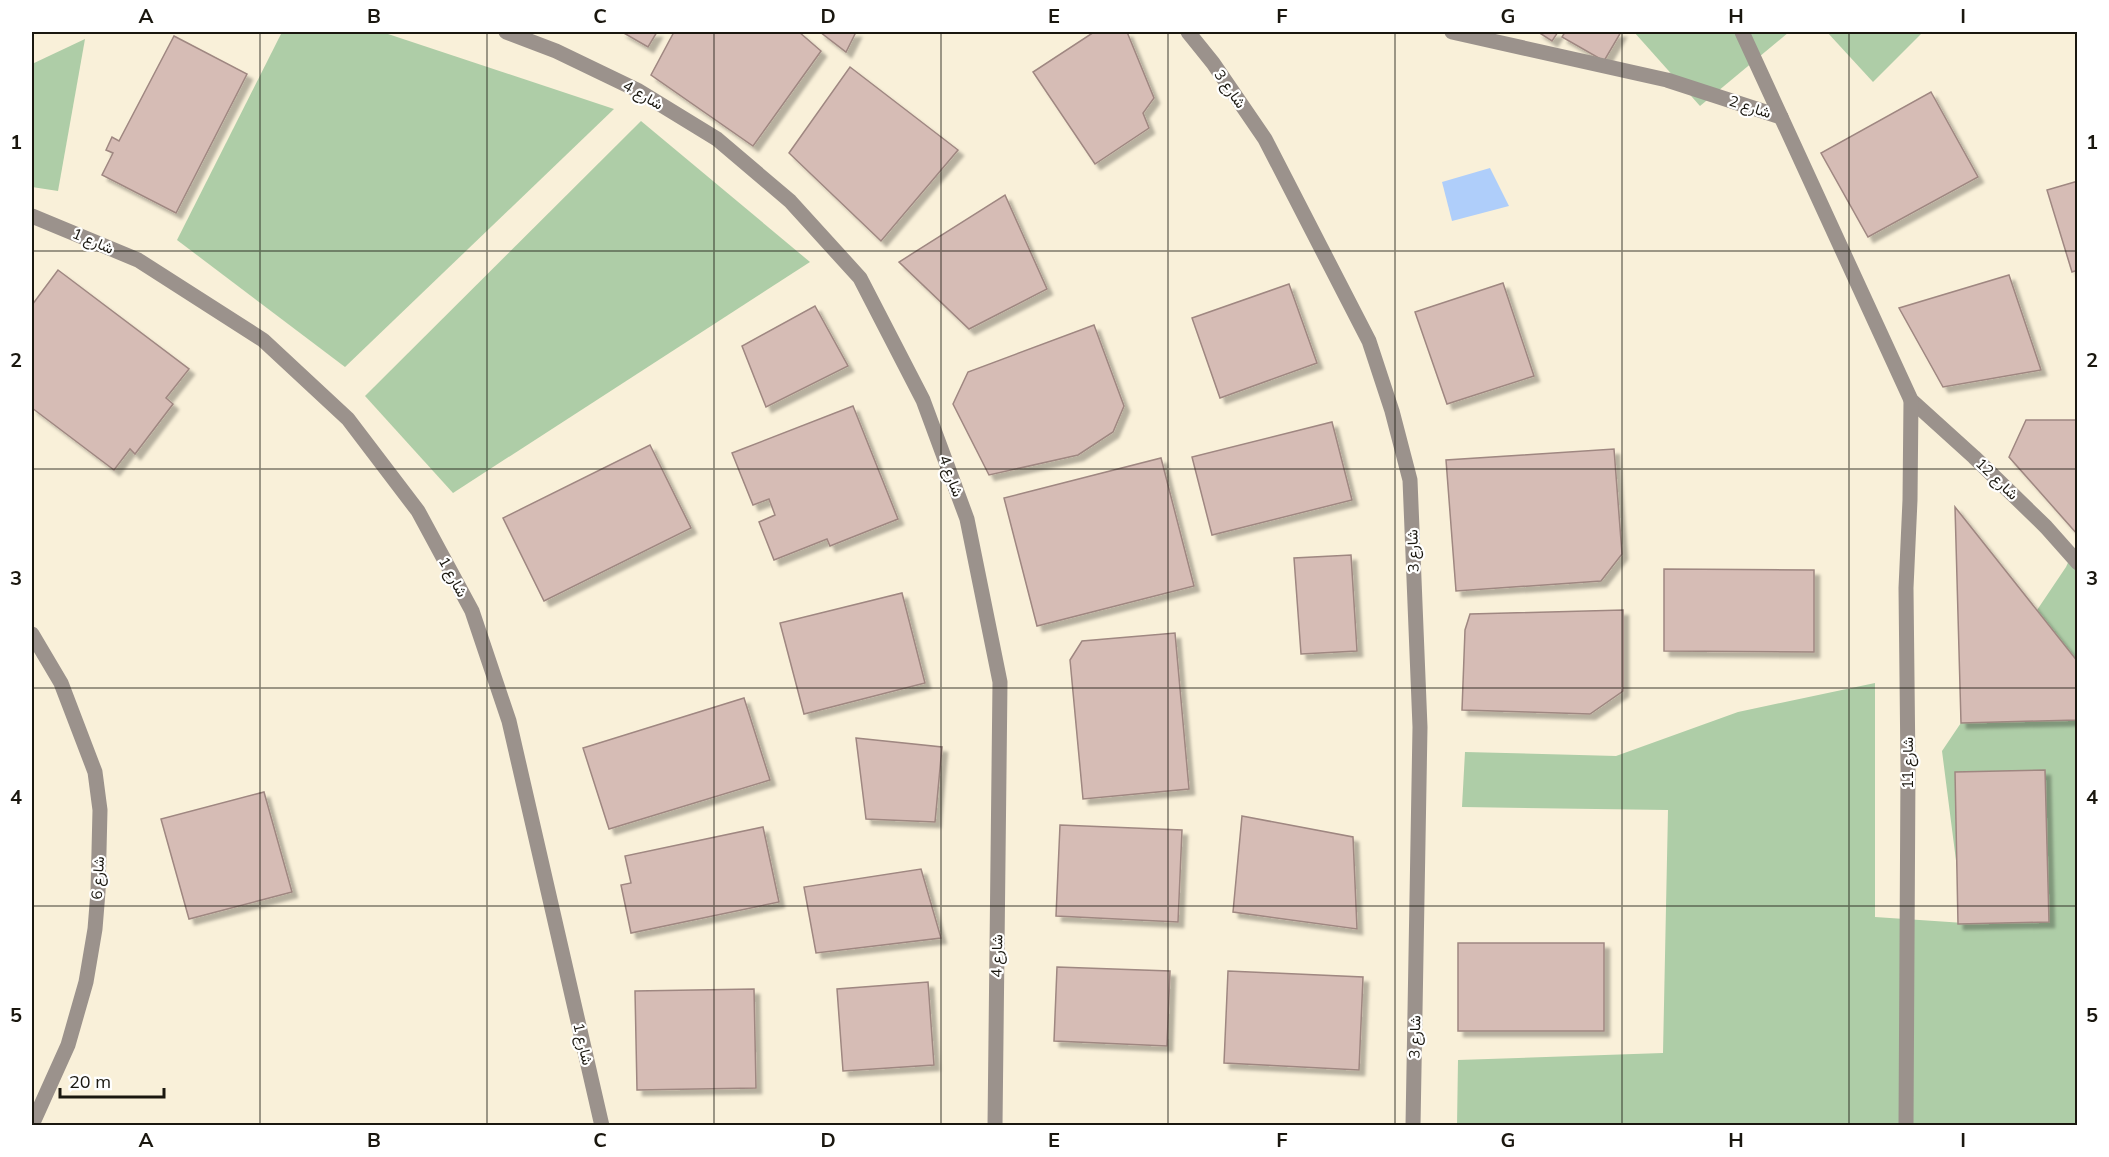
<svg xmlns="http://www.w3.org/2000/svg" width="2109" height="1157" font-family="Mulish,Vazirmatn,sans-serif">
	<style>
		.green { fill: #aecda7 }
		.water { fill: #afcefa }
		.building { fill: #d6bcb5; stroke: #9f8781; stroke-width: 1.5; filter: url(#shadow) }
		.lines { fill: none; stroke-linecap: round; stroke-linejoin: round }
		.street { stroke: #9b928c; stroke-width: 15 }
		.grid { fill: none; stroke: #1a170f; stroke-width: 1.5; stroke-opacity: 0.55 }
		.labels { text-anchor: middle; stroke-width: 4.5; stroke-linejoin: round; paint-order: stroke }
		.street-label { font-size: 15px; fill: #1a170f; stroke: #fff }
		.neatline { fill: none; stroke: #1a170f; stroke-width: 2 }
		.grid-label { font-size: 20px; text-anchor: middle; font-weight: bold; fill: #1a170f }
	</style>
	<defs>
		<filter id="shadow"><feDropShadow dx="5.5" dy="5.5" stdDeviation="1.5" flood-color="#0004"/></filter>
	</defs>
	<rect width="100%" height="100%" fill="#f9f0d9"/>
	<g class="green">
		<path d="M282,32h100l232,77 -269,258 -168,-127z"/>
		<path d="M1634,32h155l-89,74z"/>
		<path d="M1827,32h96l-50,50z"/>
		<path d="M85,39l-27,152 -26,-4v-123z"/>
		<path d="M641,121l169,141 -357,231 -88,-97z"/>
		<path d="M2077,543v582l-620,1 1,-66 205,-7 5,-243 -206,-3 3,-55 151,4 122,-44 137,-29v234l89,6 -22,-172 124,-184z"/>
	</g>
	<path class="water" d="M1490,168l19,38 -57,15 -10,-39z"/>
	<g class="building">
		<path d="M622,32h35l-9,15z"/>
		<path d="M674,32h125l22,19 -68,95 -102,-71z"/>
		<path d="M820,32h36l-10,20z"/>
		<path d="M1094,32h33l27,66 -11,15 6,15 -54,36 -62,-92z"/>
		<path d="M1538,32h20l-6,9z"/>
		<path d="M1565,32h56l-17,29 -42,-24z"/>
		<path d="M174,36l73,38 -71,139 -74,-38 11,-22 -7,-3 6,-13 7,4z"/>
		<path d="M850,67l108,83 -77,91 -92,-88z"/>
		<path d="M1931,92l47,85 -110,60 -47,-84z"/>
		<path d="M2078,181v89l-6,2 -25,-82z"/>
		<path d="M1005,195l42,94 -78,40 -70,-67z"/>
		<path d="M58,270l131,99 -23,29 7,6 -38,50 -5,-5 -16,21 -82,-62v-103z"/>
		<path d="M2009,275l32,95 -98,17 -44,-79z"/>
		<path d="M1503,283l31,93 -87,28 -32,-92z"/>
		<path d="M1289,284l28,79 -97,35 -28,-80z"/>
		<path d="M815,306l33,60 -82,41 -24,-61z"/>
		<path d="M1094,325l30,81 -11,26 -35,23 -89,20 -36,-71 15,-32z"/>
		<path d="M853,406l45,113 -68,27 -3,-7 -53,21 -15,-38 16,-7 -6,-16 -16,6 -21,-52z"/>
		<path d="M2026,420h52v115l-69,-78z"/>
		<path d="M1332,422l20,78 -140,35 -20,-78z"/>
		<path d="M650,445l41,83 -147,73 -41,-83z"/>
		<path d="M1614,449l8,105 -21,27 -145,10 -10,-131z"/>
		<path d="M1161,458l33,128 -157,40 -33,-128z"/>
		<path d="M1955,507l123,155v58l-117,3z"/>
		<path d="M1351,555l6,96 -56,3 -7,-96z"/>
		<path d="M1664,569l150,1v82l-150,-1z"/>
		<path d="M902,593l23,90 -121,31 -24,-91z"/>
		<path d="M1623,610v81l-33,23 -128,-4 3,-80 5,-16z"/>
		<path d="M1175,633l14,156 -106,10 -13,-139 12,-19z"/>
		<path d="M744,698l26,82 -161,49 -26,-81z"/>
		<path d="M856,738l86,9 -7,75 -69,-3z"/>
		<path d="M2045,770l4,152 -91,2 -3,-152z"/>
		<path d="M264,792l28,100 -103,27 -28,-100z"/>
		<path d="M1242,816l111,21 4,92 -124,-17z"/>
		<path d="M1060,825l122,5 -4,92 -122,-6z"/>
		<path d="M763,827l16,75 -148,31 -10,-48 10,-2 -6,-27z"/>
		<path d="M921,869l20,69 -125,15 -12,-66z"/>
		<rect x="1458" y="943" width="146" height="88"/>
		<path d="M1057,967l113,4 -3,75 -113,-5z"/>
		<path d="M1228,971l135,6 -4,93 -135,-7z"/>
		<path d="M928,982l6,83 -91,6 -6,-82z"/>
		<path d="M754,989l2,99 -119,2 -2,-99z"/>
	</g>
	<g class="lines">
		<g class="street">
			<path d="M506,32l50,19 81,39 80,49 73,62 70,77 63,122 44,119 33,163 -5,444"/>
			<path d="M1188,32l25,31 52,76 104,202 23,70 18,69 10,247 -7,399"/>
			<path d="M1452,32l215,48 114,37"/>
			<path d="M1742,32l169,368 63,57 72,70 32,36"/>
			<path d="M32,216l106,44 125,80 85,79 70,92 54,100 37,110 93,405"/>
			<path d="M32,634l29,49 34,89 5,38 -2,82 -3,37 -9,53 -18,63 -36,80"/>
			<path d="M1906,1126l2,-357 -2,-181 4,-88 1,-100"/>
		</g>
	</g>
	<path class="grid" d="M260,32v1094M487,32v1094M714,32v1094M941,32v1094M1168,32v1094M1395,32v1094M1622,32v1094M1849,32v1094M32,251h2046M32,469h2046M32,688h2046M32,906h2046"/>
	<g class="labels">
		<g class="street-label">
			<text transform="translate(1230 89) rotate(55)" y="5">شارع 3</text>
			<text transform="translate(643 95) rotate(30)" y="5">شارع 4</text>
			<text transform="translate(1750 107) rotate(18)" y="5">شارع 2</text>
			<text transform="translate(93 241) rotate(23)" y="5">شارع 1</text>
			<text transform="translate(951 476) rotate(70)" y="5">شارع 4</text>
			<text transform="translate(1997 479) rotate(44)" y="5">شارع 12</text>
			<text transform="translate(1413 551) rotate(-92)" y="5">شارع 3</text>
			<text transform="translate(453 577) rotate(61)" y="5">شارع 1</text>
			<text transform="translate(1908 763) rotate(-90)" y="5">شارع 11</text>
			<text transform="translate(98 878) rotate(-87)" y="5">شارع 6</text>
			<text transform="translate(997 956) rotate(-89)" y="5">شارع 4</text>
			<text transform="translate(1415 1037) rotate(-89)" y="5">شارع 3</text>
			<text transform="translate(583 1044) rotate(77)" y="5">شارع 1</text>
		</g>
	</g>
	<rect width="2109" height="1157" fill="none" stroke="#ffffff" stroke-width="66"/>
	<path d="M60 1088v9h104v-9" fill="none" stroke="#1a170f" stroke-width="3"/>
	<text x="69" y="1088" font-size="18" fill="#1a170f" stroke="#ffffff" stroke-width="4.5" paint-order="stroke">20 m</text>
	<rect x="33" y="33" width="2043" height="1091" class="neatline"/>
	<g class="grid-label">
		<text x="146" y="23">A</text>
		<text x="374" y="23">B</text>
		<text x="600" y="23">C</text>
		<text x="828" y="23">D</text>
		<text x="1054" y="23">E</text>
		<text x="1282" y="23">F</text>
		<text x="1508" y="23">G</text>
		<text x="1736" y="23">H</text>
		<text x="1963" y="23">I</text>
		<text x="16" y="149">1</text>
		<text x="2092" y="149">1</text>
		<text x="16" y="367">2</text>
		<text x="2092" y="367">2</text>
		<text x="16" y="585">3</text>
		<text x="2092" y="585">3</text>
		<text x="16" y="804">4</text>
		<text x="2092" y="804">4</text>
		<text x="16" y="1022">5</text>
		<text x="2092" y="1022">5</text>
		<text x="146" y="1147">A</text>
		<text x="374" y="1147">B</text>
		<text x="600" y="1147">C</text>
		<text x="828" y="1147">D</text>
		<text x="1054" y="1147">E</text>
		<text x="1282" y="1147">F</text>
		<text x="1508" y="1147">G</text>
		<text x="1736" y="1147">H</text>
		<text x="1963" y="1147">I</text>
	</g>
</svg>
